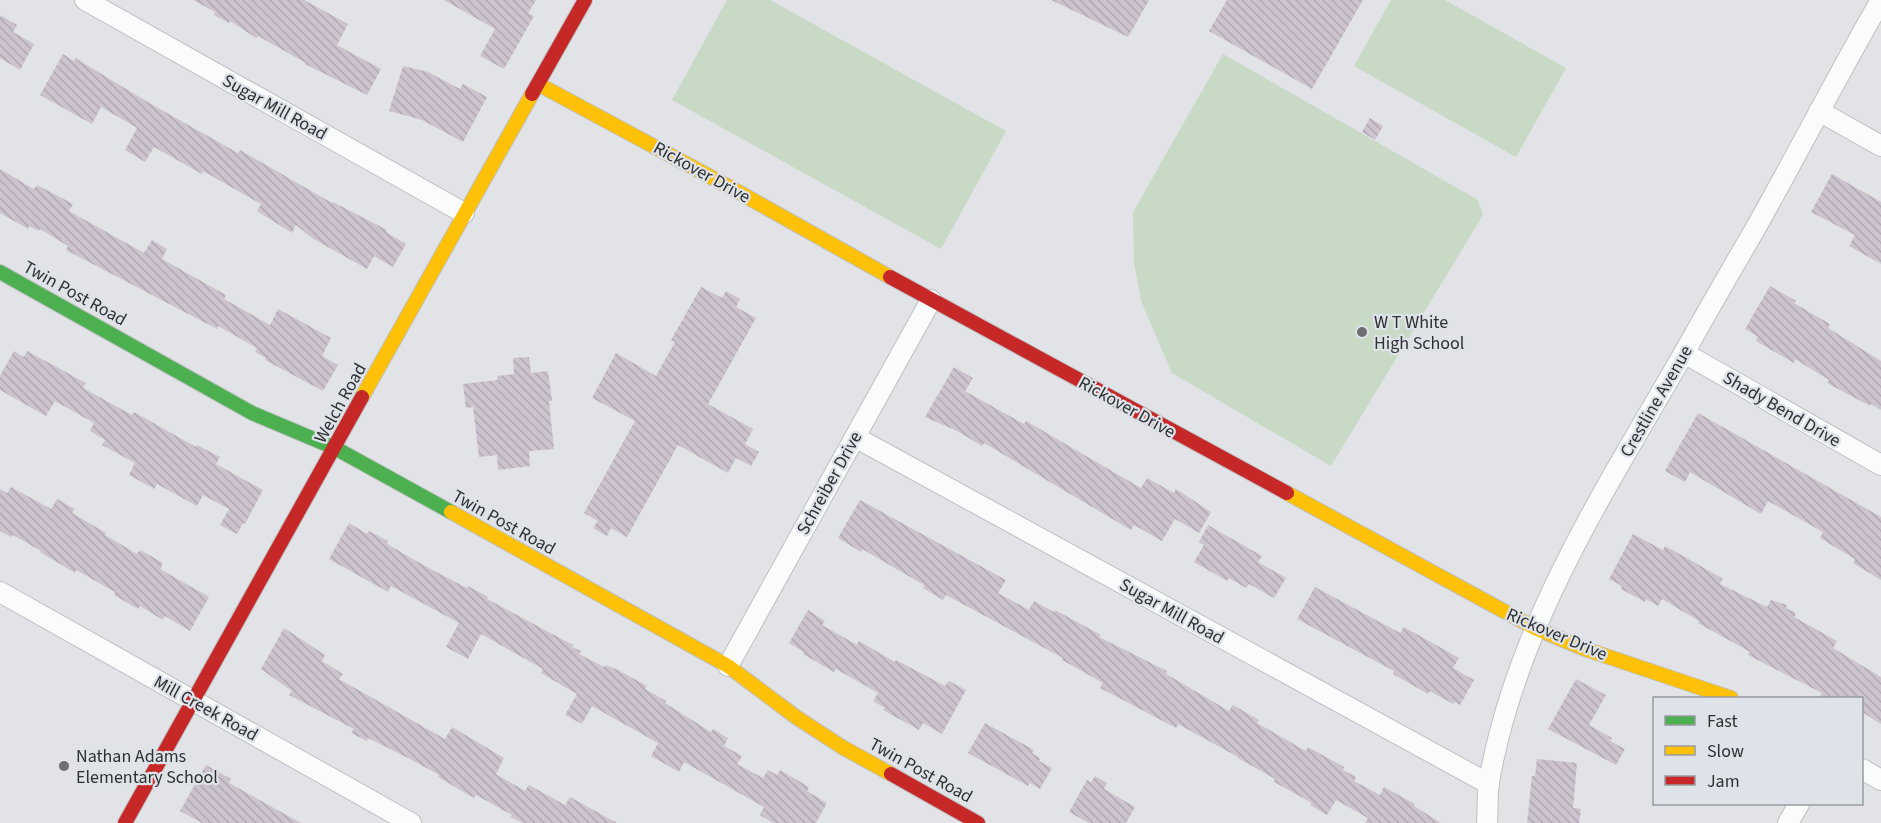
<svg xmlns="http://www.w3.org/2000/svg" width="1881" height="823" font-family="'Source Sans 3',sans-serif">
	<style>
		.park { fill: #c8d9c5 }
		.building { fill: url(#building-back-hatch) }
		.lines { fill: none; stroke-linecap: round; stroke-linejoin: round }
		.street-casing { stroke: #bec0c3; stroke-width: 22 }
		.fast-casing { stroke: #bec0c3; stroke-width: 16 }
		.slow-casing { stroke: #bec0c3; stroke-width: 16 }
		.jam-casing { stroke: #bec0c3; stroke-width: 16 }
		.street { stroke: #fafbfb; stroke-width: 20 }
		.fast { stroke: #4caf50; stroke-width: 14 }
		.slow { stroke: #ffc107; stroke-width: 14 }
		.jam { stroke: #c62828; stroke-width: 14 }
		.poi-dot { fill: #6d6f71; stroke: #dee2e9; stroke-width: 2 }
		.labels { text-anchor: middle; stroke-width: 4.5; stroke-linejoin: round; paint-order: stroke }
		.street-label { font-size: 18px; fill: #2e3032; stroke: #dee2e9 }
		.poi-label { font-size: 18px; fill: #2e3032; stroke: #dee2e9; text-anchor: start }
	</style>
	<defs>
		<pattern id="building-back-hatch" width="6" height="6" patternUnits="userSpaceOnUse" patternTransform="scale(1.5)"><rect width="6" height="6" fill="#ccc3cf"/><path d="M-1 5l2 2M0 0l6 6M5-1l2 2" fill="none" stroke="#b0a8b2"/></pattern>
	</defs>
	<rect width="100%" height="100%" fill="#e1e3e6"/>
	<g class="park">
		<path d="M727,0h43l236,131 -65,118 -269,-149z"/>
		<path d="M1391,0h54l121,68 -50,89 -162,-91z"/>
		<path d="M1223,54l255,146 5,15 -152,251 -159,-93 -31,-72 -7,-39 -1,-50z"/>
	</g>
	<g class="building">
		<path d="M193,0h111l44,24 -11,21 44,24 -14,26 -62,-31 1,-1 -48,-27 -2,2 -26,-17 -1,2 -15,-8 1,-3z"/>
		<path d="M444,0h92l-8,13 6,3 -30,53 -24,-13 15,-27z"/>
		<path d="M1051,0h98l-21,37z"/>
		<path d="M1227,0h136l-51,89 -103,-58z"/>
		<path d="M0,15l17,10 -4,7 21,12 -14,26 -20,-12z"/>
		<path d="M63,54l11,7 1,-3 76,46 87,49 2,-3 92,53 1,-1 54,28 -1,2 20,12 -13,23 -19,-11 -7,13 -55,-31 -16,-13 -4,8 -35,-22 4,-7 -58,-33 -1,3 -48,-27 -9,15 -20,-12 12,-22 -36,-21 -9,17 -52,-29z"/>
		<path d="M403,66l25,6 32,17 3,-5 24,13 -24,45 -41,-22 -33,-9z"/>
		<path d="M1370,118l13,8 -8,14 -13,-8z"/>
		<path d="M0,169l34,20 3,-4 36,19 -4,7 75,42 8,-13 15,9 -5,10 64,36 -2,4 46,26 8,-16 53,29 -9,18 16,9 -15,26 -58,-31 1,-2 -11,-6 2,-4 -39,-22 -1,3 -151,-79 2,-4 -28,-17 -1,2 -10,-5 -1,3 -28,-16z"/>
		<path d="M1832,174l49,28v62l-32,-18 6,-11 -44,-23z"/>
		<path d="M1770,286l26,15 -2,2 36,21 -2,4 53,33v49l-10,-6 -1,2 -43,-23 2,-3 -34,-21 -1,4 -38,-22 2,-4 -13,-8z"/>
		<path d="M701,287l21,11 4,-7 14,8 -4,8 20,11 -48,86 45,25 -8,15 14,8 -8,14 -15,-8 -8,15 -50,-28 -51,92 -16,-9 -4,8 -14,-8 5,-7 -14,-8 51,-92 -43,-23 24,-45 40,23 19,-34 -4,-2z"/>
		<path d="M14,351l10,6 3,-6 59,32 -3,5 49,27 2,-3 62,35 1,-2 23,12 -4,7 47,26 -18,34 -2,-1 -6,11 -17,-9 9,-16 -26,-14 -6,11 -40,-22 -3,5 -25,-14 6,-12 -33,-18 3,-5 -15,-9 4,-8 -39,-22 -9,15 -46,-26v-14z"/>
		<path d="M529,357l2,16 17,-2 4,30h-3l5,48 -25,2 1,15 -32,4 -1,-15 -18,2 -6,-50 -7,1 -3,-24 35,-4 -1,-4 17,-2 -1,-16z"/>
		<path d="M954,367l19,11 -8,13 59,33 2,-3 115,67 6,-10 27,15 2,-4 35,23 -12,21 -24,-14 -13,22 -28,-16 -3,5 -147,-87 -2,3 -25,-15 -32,-14z"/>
		<path d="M1698,413l183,104v63l-28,-17 2,-4 -35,-21 3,-6 -55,-31 -7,13 -71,-42 -5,10 -20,-11z"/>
		<path d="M11,487l40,22 6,-10 18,10 -3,4 34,20 -1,2 32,19 3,-4 23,13 -3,6 49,28 -19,34 -25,-15 -2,4 -23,-14 -2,3 -24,-14 1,-3 -39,-22 -1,3 -35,-21 1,-1 -28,-16 -2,2 -11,-6v-42l7,4z"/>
		<path d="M860,500l146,80 -8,13 31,17 5,-9 20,11 1,-2 46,25 -2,2 68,34 -1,3 63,37 4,-6 26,15 -2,3 49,28 2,-4 36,20 -1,3 13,7 -2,4 26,14 4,-8 31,17 -1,2 27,17h-76l3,-5 -32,-18 -9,15 -17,-10 2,-2 -38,-21 1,-3 -37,-21v-1l-60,-33 -2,4 -76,-40 3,-5 -41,-23 1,-2 -117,-63 -3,5 -20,-12 1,-3 -62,-36 -1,3 -23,-14z"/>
		<path d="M349,523l18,11 2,-3 19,10 -1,3 38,22 42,22 1,-2 20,11 -1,2 86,46 -1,2 9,4 -2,3 25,13 2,-2 12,5 29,16 -2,3 21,12 -1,2 46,29 2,-3 15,9 -4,8 18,10 -5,8 26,14 5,-8 9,5 3,-5 29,17 -2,4 20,12 -11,20h-43l-13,-8 4,-8 -80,-45 -5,10 -28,-16 7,-13 -66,-37 -10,18 -17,-9 12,-21 -36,-21 2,-4 -62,-35 -13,25 -22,-12 13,-24 -68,-37 -3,6 -59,-33z"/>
		<path d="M1208,525l54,31 -4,6 28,16 -12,20 -25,-14 -3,4 -17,-10 -2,3 -33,-19 10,-17 -5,-3z"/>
		<path d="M1633,534l30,16 2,-4 20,11 38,22 -3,5 47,23 4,-7 16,5 -1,3 10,5 -2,4 43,24 -4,7 48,29v47l-19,-12v-13h-43l3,-6 -74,-38 2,-3 -52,-29 1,-2 -37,-22 -4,7 -12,-7 -1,3 -24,-13 1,-3 -13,-7z"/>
		<path d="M1315,587l85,46 4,-6 55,31 -6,10 21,12 -14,25 -5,-3 -2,2 -23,-13 -2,3 -35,-20 1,-3 -97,-52z"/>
		<path d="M808,610l17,11 -3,4 35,20 2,-4 36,21 1,-2 49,26 4,-5 17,9 -24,44 -19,-11 -4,7 -36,-20 2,-2 -12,-7 5,-8 -42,-24 -2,3 -31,-18 1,-2 -15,-9z"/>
		<path d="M284,628l41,27 -3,6 21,13 -4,5 106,60 7,-12 52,31 -8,16 29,17 4,-6 36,20 5,-8 47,26h-94l-12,-6 1,-2 -36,-20 -2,3 -36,-21 1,-2 -27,-15 -44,-22 -1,3 -16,-8 3,-4 -65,-34 3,-4 -31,-22z"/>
		<path d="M1576,679l30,16 -17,30 23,13 -2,3 15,8 -9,16 -68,-36z"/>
		<path d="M985,723l49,27 -2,3 8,5 -1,3 13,7 -12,21 -10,-6 -2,3 -60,-33z"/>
		<path d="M1537,759l40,4 -4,45 8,1 -2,14h-52l5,-47h3z"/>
		<path d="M206,765l25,14 -2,4 72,40h-99l-22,-12z"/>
		<path d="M1095,776l12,7 -3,6 31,18 -9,16h-37l-20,-11 18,-32 4,2z"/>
	</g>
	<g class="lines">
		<g class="street-casing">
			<g id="street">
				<path d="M85,0l379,213"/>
				<path d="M1819,111l62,35"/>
				<path d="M1684,353l197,112"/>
				<path d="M855,437l634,347"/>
				<path d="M0,592l411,231"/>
				<path d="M728,666l203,-366"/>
				<path d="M1862,769l19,11"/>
				<path d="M1487,823c1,-14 0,-28 2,-41 28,-162 123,-302 203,-443 20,-36 41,-72 62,-108 43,-76 83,-155 127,-231"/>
				<path d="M1788,823l11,-19"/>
			</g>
		</g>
		<g class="fast-casing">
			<path id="fast" d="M0,272l252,141 83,35 116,64"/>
		</g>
		<g class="slow-casing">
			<g id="slow">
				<path d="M538,84l195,105 157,88"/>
				<path d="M362,397l170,-303"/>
				<path d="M1287,493l248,135 50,21 146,49"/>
				<path d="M451,512l277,154 68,51 46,30 49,27"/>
			</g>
		</g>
		<g class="jam-casing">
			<g id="jam">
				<path d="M532,94l53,-94"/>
				<path d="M890,277l397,216"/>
				<path d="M891,774l87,49"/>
				<path d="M125,823l237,-426"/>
			</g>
		</g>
		<use href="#street" class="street"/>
		<use href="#fast" class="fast"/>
		<use href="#slow" class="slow"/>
		<use href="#jam" class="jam"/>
	</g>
	<g class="poi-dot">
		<circle cx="1362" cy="332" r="6"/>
		<circle cx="64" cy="766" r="6"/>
	</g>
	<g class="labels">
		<g class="street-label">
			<text transform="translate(275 107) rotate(29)" y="6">Sugar Mill Road</text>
			<text transform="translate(702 172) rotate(29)" y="6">Rickover Drive</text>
			<text transform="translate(75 293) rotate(29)" y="6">Twin Post Road</text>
			<text transform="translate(1656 401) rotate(-60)" y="6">Crestline Avenue</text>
			<text transform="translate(340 403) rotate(-61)" y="6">Welch Road</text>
			<text transform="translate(1127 407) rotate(29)" y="6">Rickover Drive</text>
			<text transform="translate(1782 409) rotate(30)" y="6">Shady Bend Drive</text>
			<text transform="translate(829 483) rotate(-61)" y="6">Schreiber Drive</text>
			<text transform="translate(504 522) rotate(29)" y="6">Twin Post Road</text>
			<text transform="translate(1172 611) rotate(29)" y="6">Sugar Mill Road</text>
			<text transform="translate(1557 634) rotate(23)" y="6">Rickover Drive</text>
			<text transform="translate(206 708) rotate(29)" y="6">Mill Creek Road</text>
			<text transform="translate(921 770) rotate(29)" y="6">Twin Post Road</text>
		</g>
		<g class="poi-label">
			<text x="1374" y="328">W T White<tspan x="1374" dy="21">High School</tspan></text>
			<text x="76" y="762">Nathan Adams<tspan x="76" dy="21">Elementary School</tspan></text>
		</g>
	</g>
	<rect x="1653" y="697" width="210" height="108" fill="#dee2e9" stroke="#989ba0" stroke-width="1.5"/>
	<rect x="1665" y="716" width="30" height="9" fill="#4caf50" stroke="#989ba0" stroke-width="1.5"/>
	<text x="1707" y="727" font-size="18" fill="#2e3032">Fast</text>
	<rect x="1665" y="746" width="30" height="9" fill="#ffc107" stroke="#989ba0" stroke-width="1.5"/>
	<text x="1707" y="757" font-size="18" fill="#2e3032">Slow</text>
	<rect x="1665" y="776" width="30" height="9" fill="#c62828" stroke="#989ba0" stroke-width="1.5"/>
	<text x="1707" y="787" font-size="18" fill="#2e3032">Jam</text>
</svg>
